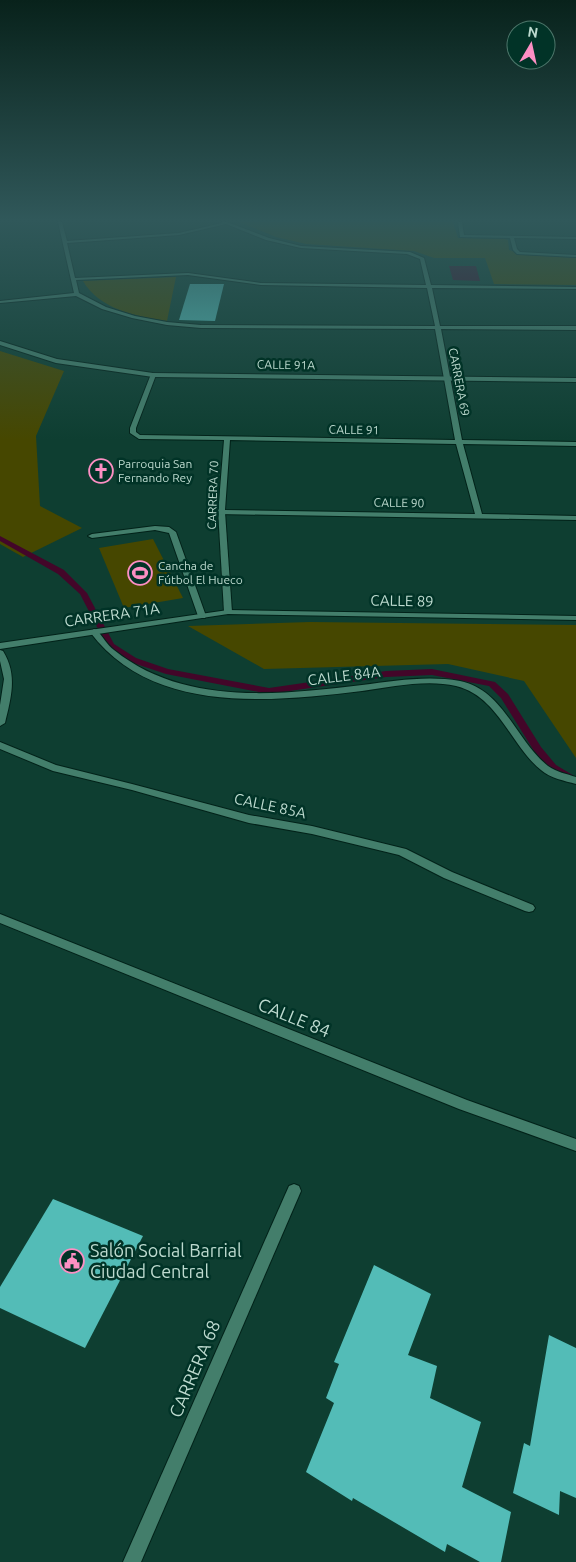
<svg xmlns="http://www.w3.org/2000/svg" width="576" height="1562" font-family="Ubuntu,sans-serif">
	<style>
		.green { fill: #464700 }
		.water { fill: #430629 }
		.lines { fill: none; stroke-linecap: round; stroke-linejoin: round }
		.stream { fill: #430629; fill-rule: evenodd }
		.building { fill: #53bcb7 }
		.service-casing { stroke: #022219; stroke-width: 2 }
		.pedestrian-casing { stroke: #022219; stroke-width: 2 }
		.minor-casing { stroke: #022219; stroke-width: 2 }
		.tertiary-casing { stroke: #022219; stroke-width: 2 }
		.service { fill: #437e6b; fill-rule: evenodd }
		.pedestrian { fill: #437e6b; fill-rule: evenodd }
		.minor { fill: #437e6b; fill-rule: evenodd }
		.tertiary { fill: #437e6b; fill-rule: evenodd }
		.labels { text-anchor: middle; stroke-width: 5; stroke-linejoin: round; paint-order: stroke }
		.far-street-label { font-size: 12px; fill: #bddacf; stroke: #013327 }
		.far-poi-label { font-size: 12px; fill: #bddacf; stroke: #013327; text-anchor: start }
		.street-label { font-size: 15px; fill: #bddacf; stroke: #013327 }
		.near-street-label { font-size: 18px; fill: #bddacf; stroke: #013327 }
		.near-poi-label { font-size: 18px; fill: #bddacf; stroke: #013327; text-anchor: start }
	</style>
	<rect width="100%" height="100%" fill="#0e3e31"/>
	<g class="green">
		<path d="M239,222h214l5,16 47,1 3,1 1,10 15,5 52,3v27l-82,-1 -9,-26h-51l-20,-7 -108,-7 -30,-7z"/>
		<path d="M176,277l-9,44c-31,-5 -67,-11 -84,-40z"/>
		<path d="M0,351l64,20 -28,65 4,70 42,22 -59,29 -23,-13z"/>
		<path d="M153,539l30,59 -59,10 -25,-60z"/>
		<path d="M310,622l266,3v133l-52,-77 -76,-17 -184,5 -76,-43z"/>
	</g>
	<path class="water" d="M449,266h27l4,15 -27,-1z"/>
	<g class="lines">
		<path class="stream" d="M0,536l64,34 23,23 27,51 22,14 32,11 101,19 117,-17 46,-2 63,13 13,12 33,53 15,18 20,12v8l-26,-16 -16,-18 -33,-53 -12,-12 -57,-11 -46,2 -117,17 -103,-20 -36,-12 -22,-14 -28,-54 -22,-20 -58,-33z"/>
	</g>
	<g class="building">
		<path d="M190,284h34l-9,37 -36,-1z"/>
		<path d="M53,1199l90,37 -58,112 -85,-40v-21z"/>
		<path d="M374,1265l57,29 -23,61 29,11 -7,32 51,24 -19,65 49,25 -10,50h-21l-33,-18 -2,8 -92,-54 -1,3 -46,-29 28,-69 -8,-5 13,-34 -5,-2z"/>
		<path d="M549,1335l27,13v150l-16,-7 -1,24 -46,-22 11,-50 6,3z"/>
	</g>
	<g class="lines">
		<g class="service-casing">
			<path id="service" d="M155,526l14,1 7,5 30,84 -1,2h-3l-4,-2 -29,-83 -14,-3 -63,8 -4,-2 4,-2z"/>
		</g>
		<g class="pedestrian-casing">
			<g id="pedestrian">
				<path d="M218,510l7,2 7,100 -4,2 -4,-2z"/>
				<path d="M94,629l3,1c6,7 10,15 17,20 70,56 164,45 248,35 32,-4 65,-10 98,-4 44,9 56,60 88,85 8,6 19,8 28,11v7c-11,-3 -26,-6 -35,-14 -30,-24 -43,-74 -85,-84 -30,-7 -64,1 -94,5 -91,11 -210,24 -272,-59z"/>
			</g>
		</g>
		<g class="minor-casing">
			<g id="minor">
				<path d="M58,222h4l5,19 112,-8 43,-10 -1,-1h6l42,16 32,8 109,6 14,6 7,27 145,2v2l-144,-1 8,38h136v4l-135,-1 21,111 114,2v4l-113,-2 19,70 94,2v4l-358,-6 6,-74 -85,-1 -9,-6v-5l21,-54 5,1 -20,53v4l4,3 315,5 -20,-111 -234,-1 -34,-3 -35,-7 -30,-9 -26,-13 -76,7v-2l74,-8zM226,224l40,16 35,8 106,6 13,5 6,26 -165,-2 -73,-10 -113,5 -8,-35 112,-8zM188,275l73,10 166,3 8,38 -234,-1 -34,-3 -32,-6 -29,-9 -27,-14 -3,-13zM230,440l226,4 19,70 -250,-4z"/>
				<path d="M458,222h4l2,13 112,2v2l-62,-1 3,11 3,3 56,3v2l-59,-3 -4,-4 -3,-12 -50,-1z"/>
				<path d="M228,610l348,6v4l-348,-6 -228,35v-6z"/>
				<path d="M0,650l3,1c15,24 8,47 2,72l-5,3v-21l4,-26 -4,-18z"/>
				<path d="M0,742l56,23 76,19 117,31 63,11 94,23 46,23 81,33 2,3 -2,3 -4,1 -4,-1 -81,-33 -45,-23 -87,-21 -63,-11 -117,-33 -79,-19 -53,-22z"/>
				<path d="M0,914l467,186 109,39v12l-117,-42 -459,-186z"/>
				<path d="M294,1184l5,2 2,5 -160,371h-18l166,-376z"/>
			</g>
		</g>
		<g class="tertiary-casing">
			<path id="tertiary" d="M0,341l57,18 96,14 423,5v4l-423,-5 -97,-14 -56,-18z"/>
		</g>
		<use href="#service" class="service"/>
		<use href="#pedestrian" class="pedestrian"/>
		<use href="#minor" class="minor"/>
		<use href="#tertiary" class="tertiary"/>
	</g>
	<linearGradient id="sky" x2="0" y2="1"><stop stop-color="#08221b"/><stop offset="0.5" stop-color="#30585a"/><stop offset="1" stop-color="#30585a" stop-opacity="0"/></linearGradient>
	<rect width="576" height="440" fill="url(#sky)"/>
	<defs>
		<g id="church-ring" transform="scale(1.25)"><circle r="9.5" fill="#013327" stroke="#fc8fc3" stroke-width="1.5"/><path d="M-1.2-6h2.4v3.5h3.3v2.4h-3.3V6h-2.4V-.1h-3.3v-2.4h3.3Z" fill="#fc8fc3"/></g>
		<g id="stadium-ring" transform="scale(1.25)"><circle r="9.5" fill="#013327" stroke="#fc8fc3" stroke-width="1.5"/><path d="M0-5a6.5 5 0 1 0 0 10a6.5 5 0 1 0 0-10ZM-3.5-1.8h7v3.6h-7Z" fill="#fc8fc3"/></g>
		<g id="civic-ring" transform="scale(1.25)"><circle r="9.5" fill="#013327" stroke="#fc8fc3" stroke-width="1.5"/><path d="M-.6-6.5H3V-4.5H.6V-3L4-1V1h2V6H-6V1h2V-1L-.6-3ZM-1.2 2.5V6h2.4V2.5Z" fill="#fc8fc3"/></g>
	</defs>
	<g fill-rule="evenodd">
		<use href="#church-ring" x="101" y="471"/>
		<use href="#stadium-ring" x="140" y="573"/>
		<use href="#civic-ring" x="72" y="1261"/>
	</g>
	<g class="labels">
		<g class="far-street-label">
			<text transform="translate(286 365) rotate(1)" y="4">CALLE 91A</text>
			<text transform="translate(459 382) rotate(79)" y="4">CARRERA 69</text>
			<text transform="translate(354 430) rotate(1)" y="4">CALLE 91</text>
			<text transform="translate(213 495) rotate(-88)" y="4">CARRERA 70</text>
			<text transform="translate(399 503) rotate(1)" y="4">CALLE 90</text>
		</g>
		<g class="far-poi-label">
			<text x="118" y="468">Parroquia San<tspan x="118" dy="14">Fernando Rey</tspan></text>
			<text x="158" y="570">Cancha de<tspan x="158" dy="14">Fútbol El Hueco</tspan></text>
		</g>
		<g class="street-label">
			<text transform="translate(402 601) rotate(1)" y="5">CALLE 89</text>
			<text transform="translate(112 615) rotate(-8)" y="5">CARRERA 71A</text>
			<text transform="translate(344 676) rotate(-7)" y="5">CALLE 84A</text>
			<text transform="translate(270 806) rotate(12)" y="5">CALLE 85A</text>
		</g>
		<g class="near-street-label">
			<text transform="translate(294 1018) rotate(22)" y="6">CALLE 84</text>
			<text transform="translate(195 1369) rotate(-67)" y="6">CARRERA 68</text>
		</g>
		<g class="near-poi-label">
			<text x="90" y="1257">Salón Social Barrial<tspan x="90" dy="21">Ciudad Central</tspan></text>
		</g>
	</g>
	<g transform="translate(531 45) rotate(9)"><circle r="24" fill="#013327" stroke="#4c766a"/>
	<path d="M0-4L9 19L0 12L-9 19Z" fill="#fc8fc3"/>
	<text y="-8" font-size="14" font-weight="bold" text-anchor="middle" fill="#bddacf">N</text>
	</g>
</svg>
